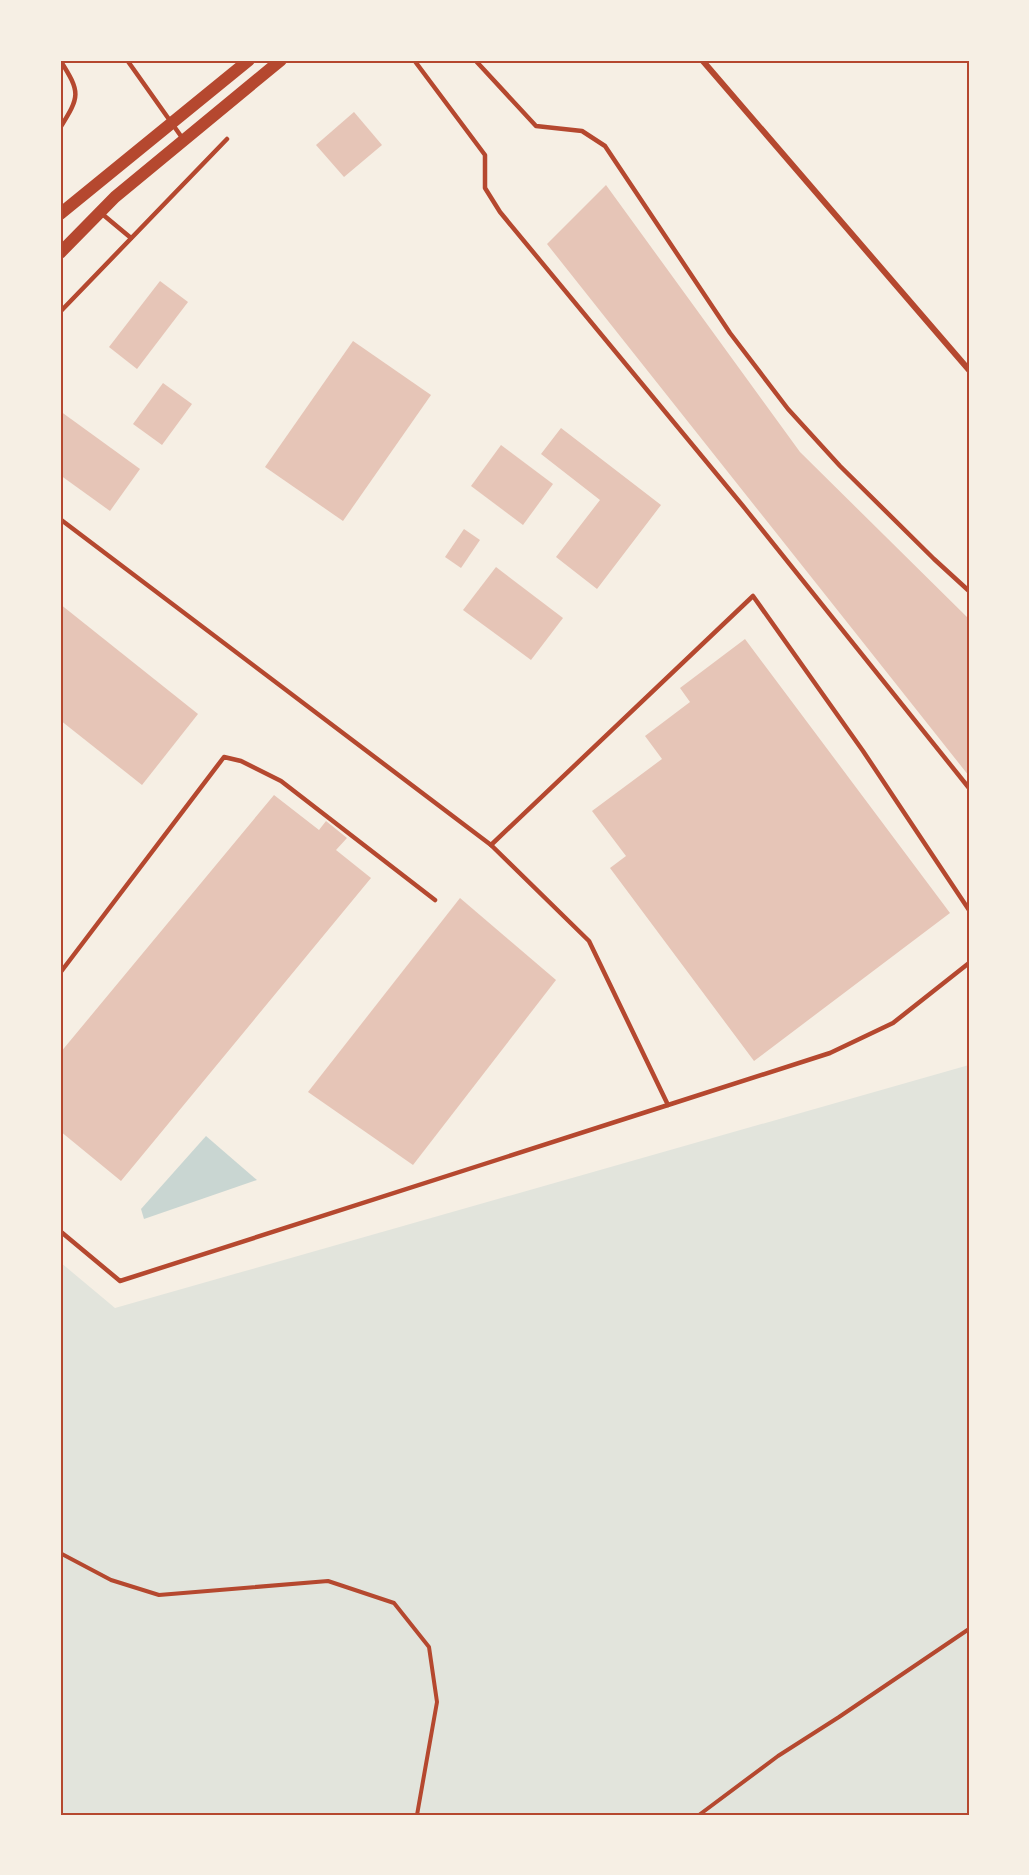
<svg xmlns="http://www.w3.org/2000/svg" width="1029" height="1875" font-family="'Space Grotesk',sans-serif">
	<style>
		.green { fill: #e2e4dc }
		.water { fill: #c9d6d2 }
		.building { fill: #e6c5b7 }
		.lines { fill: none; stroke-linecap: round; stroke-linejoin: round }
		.path { stroke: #b5482f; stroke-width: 4 }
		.service { stroke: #b5482f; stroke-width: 4.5 }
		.minor { stroke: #b5482f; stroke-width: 6 }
		.secondary { stroke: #b5482f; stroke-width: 12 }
		.neatline { fill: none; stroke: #b5482f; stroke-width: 2 }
	</style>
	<rect width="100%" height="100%" fill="#f6efe4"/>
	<path class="green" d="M969,1065v750h-909v-553l55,46z"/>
	<path class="water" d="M206,1136l51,44 -113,39 -3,-10z"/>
	<g class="building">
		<path d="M354,112l28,33 -38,32 -28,-32z"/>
		<path d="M606,185l194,267 169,167v157l-422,-532z"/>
		<path d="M160,281l28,21 -51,67 -28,-22z"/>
		<path d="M353,341l78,54 -88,126 -78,-54z"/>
		<path d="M163,383l29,21 -30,41 -29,-21z"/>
		<path d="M60,411l80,58 -30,42 -50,-36z"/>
		<path d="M561,428l100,77 -64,84 -41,-32 44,-57 -59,-46z"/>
		<path d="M501,445l52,39 -30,41 -52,-39z"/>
		<path d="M464,529l16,11 -19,28 -16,-11z"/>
		<path d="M496,567l67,51 -32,42 -68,-50z"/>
		<path d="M60,604l138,110 -56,71 -82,-65z"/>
		<path d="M745,639l205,274 -196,148 -144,-193 16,-12 -34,-45 70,-52 -17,-23 45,-34 -10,-14z"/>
		<path d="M274,795l45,35 7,-9 21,17 -11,12 35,28 -250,303 -61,-50v-78z"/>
		<path d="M460,898l96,82 -143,185 -105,-73z"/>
	</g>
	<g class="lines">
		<g class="path">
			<path d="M60,1553l51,27 48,15 169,-14 66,22 35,44 8,55 -20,113"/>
			<path d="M699,1815l79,-59 61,-39 130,-88"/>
		</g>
		<g class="service">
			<path d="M127,60l56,79"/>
			<path d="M414,60l71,95v33l15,24 243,294 226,282"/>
			<path d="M475,60l61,66 46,5 23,15 125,187 58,76 52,57 94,93 35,32"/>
			<path d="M60,128c20,-32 21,-35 0,-68"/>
			<path d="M101,213l30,25"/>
			<path d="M60,312l167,-173"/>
			<path d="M60,519l431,326 98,96 79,164 -548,176 -60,-50"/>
			<path d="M491,845l262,-249 110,155 106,159"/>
			<path d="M60,973l164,-216 17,4 40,20 154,119"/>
			<path d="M668,1105l162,-52 63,-30 76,-60"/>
		</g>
		<path class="minor" d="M702,60l267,310"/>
		<g class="secondary">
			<path d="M60,214l189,-154"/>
			<path d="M60,253l55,-56 166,-137"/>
		</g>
	</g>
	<rect width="1029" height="1875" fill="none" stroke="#f6efe4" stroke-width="123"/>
	<rect x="62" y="62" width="906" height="1752" class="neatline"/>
</svg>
